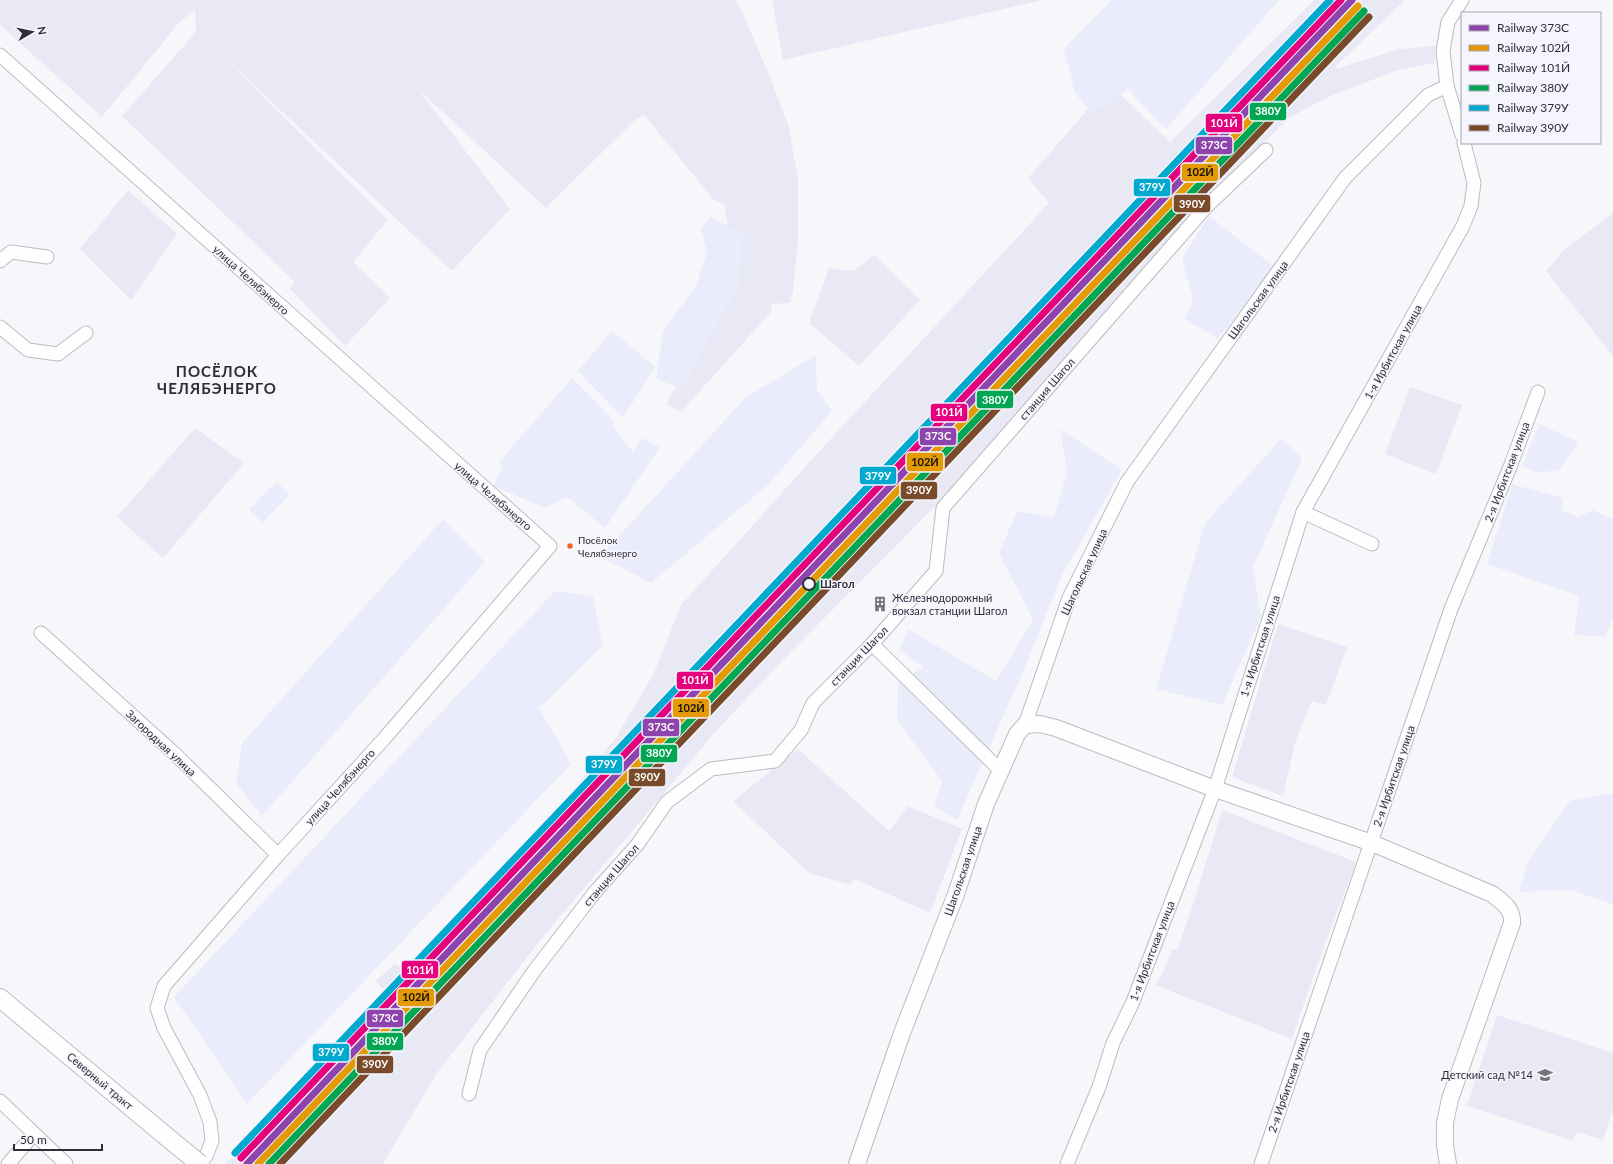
<svg xmlns="http://www.w3.org/2000/svg" width="1613" height="1164" font-family="Lato,sans-serif">
	<style>
		.built { fill: #e8e9f4 }
		.green { fill: #ebecfb }
		.lines { fill: none; stroke-linecap: round; stroke-linejoin: round }
		.minor-casing { stroke: #bbbbc0; stroke-width: 15 }
		.tertiary-casing { stroke: #bbbbc0; stroke-width: 18 }
		.secondary-casing { stroke: #bbbbc0; stroke-width: 20 }
		.minor { stroke: #fefefe; stroke-width: 13 }
		.tertiary { stroke: #fefefe; stroke-width: 16 }
		.secondary { stroke: #fefefe; stroke-width: 18 }
		.rail { stroke: #ccccce; stroke-width: 3; stroke-dasharray: 8 4; stroke-linecap: butt }
		.secondary-bridge-casing { stroke: #bbbbc0; stroke-width: 20; stroke-linecap: butt }
		.secondary-bridge { stroke: #fefefe; stroke-width: 18 }
		.rail-1-casing { stroke: #f5f5fd; stroke-width: 10 }
		.rail-2-casing { stroke: #f5f5fd; stroke-width: 10 }
		.rail-3-casing { stroke: #f5f5fd; stroke-width: 10 }
		.rail-4-casing { stroke: #f5f5fd; stroke-width: 10 }
		.rail-5-casing { stroke: #f5f5fd; stroke-width: 10 }
		.rail-6-casing { stroke: #f5f5fd; stroke-width: 10 }
		.rail-1 { stroke: #8e44ad; stroke-width: 7 }
		.rail-2 { stroke: #e39a05; stroke-width: 7 }
		.rail-3 { stroke: #e5007d; stroke-width: 7 }
		.rail-4 { stroke: #00a651; stroke-width: 7 }
		.rail-5 { stroke: #00a9ce; stroke-width: 7 }
		.rail-6 { stroke: #7a4b2a; stroke-width: 7 }
		.bus-dot { fill: #f26522; stroke: #f5f5fd; stroke-width: 1.5 }
		.stop-dot { fill: #f5f5fd; stroke: #2d2e36; stroke-width: 2 }
		.labels { text-anchor: middle; stroke-width: 3; stroke-linejoin: round; paint-order: stroke }
		.bus-label { font-size: 10px; fill: #2d2e36; stroke: #f5f5fd; text-anchor: start }
		.street-label { font-size: 11px; fill: #2d2e36; stroke: #f5f5fd }
		.stop-label { font-size: 11px; font-weight: bold; fill: #2d2e36; stroke: #f5f5fd; text-anchor: start }
		.poi-label { font-size: 11px; fill: #2d2e36; stroke: #f5f5fd; text-anchor: start }
		.district-label { font-size: 15px; font-weight: bold; letter-spacing: 1px; fill: #2d2e36; stroke: #f5f5fd }
		.line-badge { stroke: #f5f5fd; stroke-width: 1.5 }
		.badge-label { font-size: 11px; text-anchor: middle; font-weight: bold; fill: #fff }
		.pale-badge-label { font-size: 11px; text-anchor: middle; font-weight: bold; fill: #111 }
	</style>
	<rect width="100%" height="100%" fill="#f7f7fb"/>
	<g class="built">
		<path d="M0,0h735l6,9 28,66 19,49 10,54v62l-5,52 -4,11 -17,1 -1,8 -90,100 -15,-8 53,-92 11,-76 -6,-32 -10,-4 -70,-85 -9,5 -89,88 -128,-119 92,120 -58,62 -237,-222 173,171 -35,42 37,36 -45,48 -55,-57 5,-7 -173,-166 74,-84 -1,-23 -17,15 -76,93 -102,-92z"/>
		<path d="M772,0h271l-260,60z"/>
		<path d="M1314,0h91l-70,67 4,1 60,-19 36,-3v17l-37,7 -70,27 -39,21 -67,66 -258,293 -182,184 -65,69 -178,212 -102,131 -54,91h-158l160,-173 -9,-10 19,-18 13,11 135,-148 72,-87 39,-66 27,-68 133,-148 235,-254 -21,-25 82,-94 60,58z"/>
		<path d="M128,190l49,44 -46,66 -51,-51z"/>
		<path d="M1613,213v143l-67,-85 19,-22z"/>
		<path d="M874,255l46,45 -61,66 -50,-43 20,-55 24,3z"/>
		<path d="M1410,387l52,18 -26,69 -51,-20z"/>
		<path d="M195,428l49,35 -81,95 -46,-41z"/>
		<path d="M1278,624l69,23 -21,58 -14,-4 -17,42 -12,53 -51,-19z"/>
		<path d="M798,749l91,82 19,-25 54,23 -32,84 -75,-34 -5,5 -40,-10 -77,-73z"/>
		<path d="M1222,810l134,52 -38,101 -26,76 -137,-54 10,-16 7,-20 5,1 16,-45z"/>
		<path d="M1497,1015l116,38v57l-10,30 -26,-8 -4,9 -106,-35z"/>
	</g>
	<g class="green">
		<path d="M1111,0h168l-113,129 -38,-40 -36,25 -17,-21 -11,-44z"/>
		<path d="M1209,216l66,51 -57,72 -33,-20 8,-19 -11,-42z"/>
		<path d="M710,217l33,16 -3,49 -58,107 -26,-10 7,-48 33,-45 11,-34 -6,-23z"/>
		<path d="M612,331l43,36 -32,51 -45,-47z"/>
		<path d="M816,355l1,35 15,21 -64,74 -117,98 -51,-26 146,-160z"/>
		<path d="M572,378l43,44 -3,3 21,27 9,-14 18,9 -55,81 -38,-31 -22,11 -52,-22 10,-20 -4,-4z"/>
		<path d="M1539,424l40,18 -21,29 -22,1 -14,-6z"/>
		<path d="M1060,429l62,41 -59,103 -44,108 -62,139 -23,-14 8,-25 -45,-61 1,-38 26,-15 -25,-17 9,-21 88,52 37,-61 -34,-67 18,-42 37,6 13,-45z"/>
		<path d="M1282,438l20,21 -49,108 8,50 -39,88 -66,-16 49,-166z"/>
		<path d="M277,482l13,13 -28,28 -13,-14z"/>
		<path d="M1512,484l50,14v12l16,7 15,-7 20,9v99l-8,19 -31,-2 5,-39 -92,-32z"/>
		<path d="M443,519l42,43 -223,254 -26,-33 6,-40z"/>
		<path d="M555,591l38,5 10,50 -64,62 32,56 -324,340 -73,-107z"/>
		<path d="M1613,793v111l-42,-14 -52,2 9,-31 42,-60z"/>
	</g>
	<g class="lines">
		<g class="minor-casing">
			<g id="minor">
				<path d="M0,55l550,491 -167,194 -105,115 -114,131 -7,22 7,20 36,67 10,27 2,19 -6,15 -7,8"/>
				<path d="M1462,135l-15,-49 -4,-35 5,-29 14,-22"/>
				<path d="M0,261l11,-9 36,5"/>
				<path d="M0,327l28,23 30,4 28,-21"/>
				<path d="M1303,512l69,32"/>
				<path d="M41,633l133,120 104,102"/>
				<path d="M872,644l129,127"/>
				<path d="M1025,725l44,-127 58,-116 218,-304 83,-83 19,-9"/>
				<path d="M469,1094l11,-44 54,-79 61,-79 42,-47 30,-43 44,-33 64,-8 26,-31 12,-27 59,-59 64,-73 7,-63 264,-302 59,-56"/>
				<path d="M0,1101l66,63"/>
				<path d="M8,1164l26,-30"/>
				<path d="M1067,1164l32,-77 14,-44 19,-39 83,-215 88,-277 160,-286 8,-20 3,-23 -10,-40"/>
				<path d="M1261,1164l190,-555 59,-142 28,-75"/>
			</g>
		</g>
		<g class="tertiary-casing">
			<path id="tertiary" d="M857,1164l45,-131 54,-139 30,-90 31,-70 8,-9 15,-1 16,4 159,61 157,54 120,51c11,8 21,15 20,29l-62,176 -5,24v22l3,19"/>
		</g>
		<g class="secondary-casing">
			<path id="secondary" d="M0,998l173,144"/>
		</g>
		<use href="#minor" class="minor"/>
		<use href="#tertiary" class="tertiary"/>
		<use href="#secondary" class="secondary"/>
		<path class="rail" d="M410,992l65,-83 85,-85 224,-241 553,-583"/>
		<g class="secondary-bridge-casing">
			<path id="secondary-bridge" d="M173,1142l27,22"/>
		</g>
		<use href="#secondary-bridge" class="secondary-bridge"/>
		<g class="rail-1-casing">
			<path id="rail-1" d="M247,1164l1105,-1164"/>
		</g>
		<g class="rail-2-casing">
			<path id="rail-2" d="M258,1164l1100,-1158"/>
		</g>
		<g class="rail-3-casing">
			<path id="rail-3" d="M241,1158l1100,-1158"/>
		</g>
		<g class="rail-4-casing">
			<path id="rail-4" d="M269,1164l1095,-1153"/>
		</g>
		<g class="rail-5-casing">
			<path id="rail-5" d="M235,1153l1095,-1153"/>
		</g>
		<g class="rail-6-casing">
			<path id="rail-6" d="M280,1164l1089,-1147"/>
		</g>
		<use href="#rail-1" class="rail-1"/>
		<use href="#rail-2" class="rail-2"/>
		<use href="#rail-3" class="rail-3"/>
		<use href="#rail-4" class="rail-4"/>
		<use href="#rail-5" class="rail-5"/>
		<use href="#rail-6" class="rail-6"/>
	</g>
	<defs>
		<g id="building-bare" transform="scale(1.2)"><path d="M-4-6H4V6H1V3H-1V6H-4ZM-2.5-4.3h1.7v1.8h-1.7ZM.8-4.3h1.7v1.8H.8ZM-2.5-1h1.7V.8h-1.7ZM.8-1h1.7V.8H.8Z" fill="#74747b" stroke="#f5f5fd" stroke-width="2.5" paint-order="stroke"/></g>
		<g id="school-bare" transform="scale(1.2)"><path d="M0-5L7-2L0 1L-7-2ZM-4 1L0 2.5L4 1V4Q0 6-4 4Z" fill="#74747b" stroke="#f5f5fd" stroke-width="2.5" paint-order="stroke"/></g>
	</defs>
	<g fill-rule="evenodd">
		<use href="#building-bare" x="880" y="604"/>
		<use href="#school-bare" x="1545" y="1075"/>
	</g>
	<circle class="bus-dot" cx="570" cy="546" r="3.5"/>
	<circle class="stop-dot" cx="809" cy="584" r="6"/>
	<g class="labels">
		<g class="bus-label">
			<text x="578" y="544">Посёлок<tspan x="578" dy="13">Челябэнерго</tspan></text>
		</g>
		<g class="street-label">
			<text transform="translate(251 280) rotate(42)" y="4">улица Челябэнерго</text>
			<text transform="translate(1258 300) rotate(-54)" y="4">Шагольская улица</text>
			<text transform="translate(1393 352) rotate(-61)" y="4">1-я Ирбитская улица</text>
			<text transform="translate(1047 389) rotate(-49)" y="4">станция Шагол</text>
			<text transform="translate(1507 472) rotate(-69)" y="4">2-я Ирбитская улица</text>
			<text transform="translate(493 496) rotate(41)" y="4">улица Челябэнерго</text>
			<text transform="translate(1084 572) rotate(-65)" y="4">Шагольская улица</text>
			<text transform="translate(1260 646) rotate(-72)" y="4">1-я Ирбитская улица</text>
			<text transform="translate(859 656) rotate(-46)" y="4">станция Шагол</text>
			<text transform="translate(161 743) rotate(43)" y="4">Загородная улица</text>
			<text transform="translate(1394 776) rotate(-71)" y="4">2-я Ирбитская улица</text>
			<text transform="translate(340 787) rotate(-48)" y="4">улица Челябэнерго</text>
			<text transform="translate(963 871) rotate(-71)" y="4">Шагольская улица</text>
			<text transform="translate(611 875) rotate(-49)" y="4">станция Шагол</text>
			<text transform="translate(1152 951) rotate(-69)" y="4">1-я Ирбитская улица</text>
			<text transform="translate(100 1081) rotate(40)" y="4">Северный тракт</text>
			<text transform="translate(1289 1082) rotate(-71)" y="4">2-я Ирбитская улица</text>
		</g>
		<g class="stop-label">
			<text x="820" y="588">Шагол</text>
		</g>
		<g class="poi-label">
			<text x="892" y="602">Железнодорожный<tspan x="892" dy="13">вокзал станции Шагол</tspan></text>
			<text x="1533" y="1079" text-anchor="end">Детский сад №14</text>
		</g>
		<g class="district-label">
			<text x="217" y="377">ПОСЁЛОК<tspan x="217" dy="17">ЧЕЛЯБЭНЕРГО</tspan></text>
		</g>
	</g>
	<g class="line-badge">
		<rect x="1249" y="102" width="38" height="19" rx="4" fill="#00a651"/>
		<rect x="1205" y="113" width="38" height="20" rx="4" fill="#e5007d"/>
		<rect x="1195" y="136" width="38" height="19" rx="4" fill="#8e44ad"/>
		<rect x="1181" y="163" width="38" height="19" rx="4" fill="#e39a05"/>
		<rect x="1133" y="178" width="38" height="19" rx="4" fill="#00a9ce"/>
		<rect x="1173" y="194" width="38" height="19" rx="4" fill="#7a4b2a"/>
		<rect x="976" y="390" width="38" height="19" rx="4" fill="#00a651"/>
		<rect x="930" y="403" width="38" height="19" rx="4" fill="#e5007d"/>
		<rect x="919" y="427" width="38" height="19" rx="4" fill="#8e44ad"/>
		<rect x="906" y="452" width="38" height="20" rx="4" fill="#e39a05"/>
		<rect x="859" y="466" width="38" height="19" rx="4" fill="#00a9ce"/>
		<rect x="900" y="481" width="38" height="19" rx="4" fill="#7a4b2a"/>
		<rect x="676" y="671" width="38" height="19" rx="4" fill="#e5007d"/>
		<rect x="672" y="698" width="38" height="20" rx="4" fill="#e39a05"/>
		<rect x="642" y="718" width="38" height="19" rx="4" fill="#8e44ad"/>
		<rect x="640" y="744" width="38" height="19" rx="4" fill="#00a651"/>
		<rect x="585" y="755" width="38" height="19" rx="4" fill="#00a9ce"/>
		<rect x="628" y="768" width="38" height="19" rx="4" fill="#7a4b2a"/>
		<rect x="401" y="960" width="38" height="19" rx="4" fill="#e5007d"/>
		<rect x="397" y="988" width="38" height="19" rx="4" fill="#e39a05"/>
		<rect x="366" y="1009" width="38" height="19" rx="4" fill="#8e44ad"/>
		<rect x="366" y="1032" width="38" height="19" rx="4" fill="#00a651"/>
		<rect x="312" y="1043" width="38" height="19" rx="4" fill="#00a9ce"/>
		<rect x="356" y="1055" width="38" height="19" rx="4" fill="#7a4b2a"/>
	</g>
	<g class="badge-label">
		<text x="1268" y="115">380У</text>
		<text x="1224" y="127">101Й</text>
		<text x="1214" y="149">373C</text>
		<text x="1152" y="191">379У</text>
		<text x="1192" y="208">390У</text>
		<text x="995" y="404">380У</text>
		<text x="949" y="416">101Й</text>
		<text x="938" y="440">373C</text>
		<text x="878" y="480">379У</text>
		<text x="919" y="494">390У</text>
		<text x="695" y="684">101Й</text>
		<text x="661" y="731">373C</text>
		<text x="659" y="757">380У</text>
		<text x="604" y="768">379У</text>
		<text x="647" y="781">390У</text>
		<text x="420" y="974">101Й</text>
		<text x="385" y="1022">373C</text>
		<text x="385" y="1045">380У</text>
		<text x="331" y="1056">379У</text>
		<text x="375" y="1068">390У</text>
	</g>
	<g class="pale-badge-label">
		<text x="1200" y="176">102Й</text>
		<text x="925" y="466">102Й</text>
		<text x="691" y="712">102Й</text>
		<text x="416" y="1001">102Й</text>
	</g>
	<rect x="1461" y="12" width="140" height="132" fill="#f5f5fd" stroke="#a5a5ad"/>
	<rect x="1469" y="25" width="20" height="6" fill="#8e44ad" stroke="#a5a5ad"/>
	<text x="1497" y="32" font-size="12" fill="#2d2e36">Railway 373C</text>
	<rect x="1469" y="45" width="20" height="6" fill="#e39a05" stroke="#a5a5ad"/>
	<text x="1497" y="52" font-size="12" fill="#2d2e36">Railway 102Й</text>
	<rect x="1469" y="65" width="20" height="6" fill="#e5007d" stroke="#a5a5ad"/>
	<text x="1497" y="72" font-size="12" fill="#2d2e36">Railway 101Й</text>
	<rect x="1469" y="85" width="20" height="6" fill="#00a651" stroke="#a5a5ad"/>
	<text x="1497" y="92" font-size="12" fill="#2d2e36">Railway 380У</text>
	<rect x="1469" y="105" width="20" height="6" fill="#00a9ce" stroke="#a5a5ad"/>
	<text x="1497" y="112" font-size="12" fill="#2d2e36">Railway 379У</text>
	<rect x="1469" y="125" width="20" height="6" fill="#7a4b2a" stroke="#a5a5ad"/>
	<text x="1497" y="132" font-size="12" fill="#2d2e36">Railway 390У</text>
	<g transform="translate(32 32) rotate(81)" stroke="#f5f5fd" stroke-width="3" paint-order="stroke">
	<path d="M0-3L7 15L0 10L-7 15Z" fill="#2d2e36"/>
	<text y="-6" font-size="11" font-weight="bold" text-anchor="middle" fill="#2d2e36">N</text>
	</g>
	<path d="M14 1144v6h88v-6" fill="none" stroke="#2d2e36" stroke-width="2"/>
	<text x="20" y="1144" font-size="12" fill="#2d2e36" stroke="#f5f5fd" stroke-width="3" paint-order="stroke">50 m</text>
</svg>
